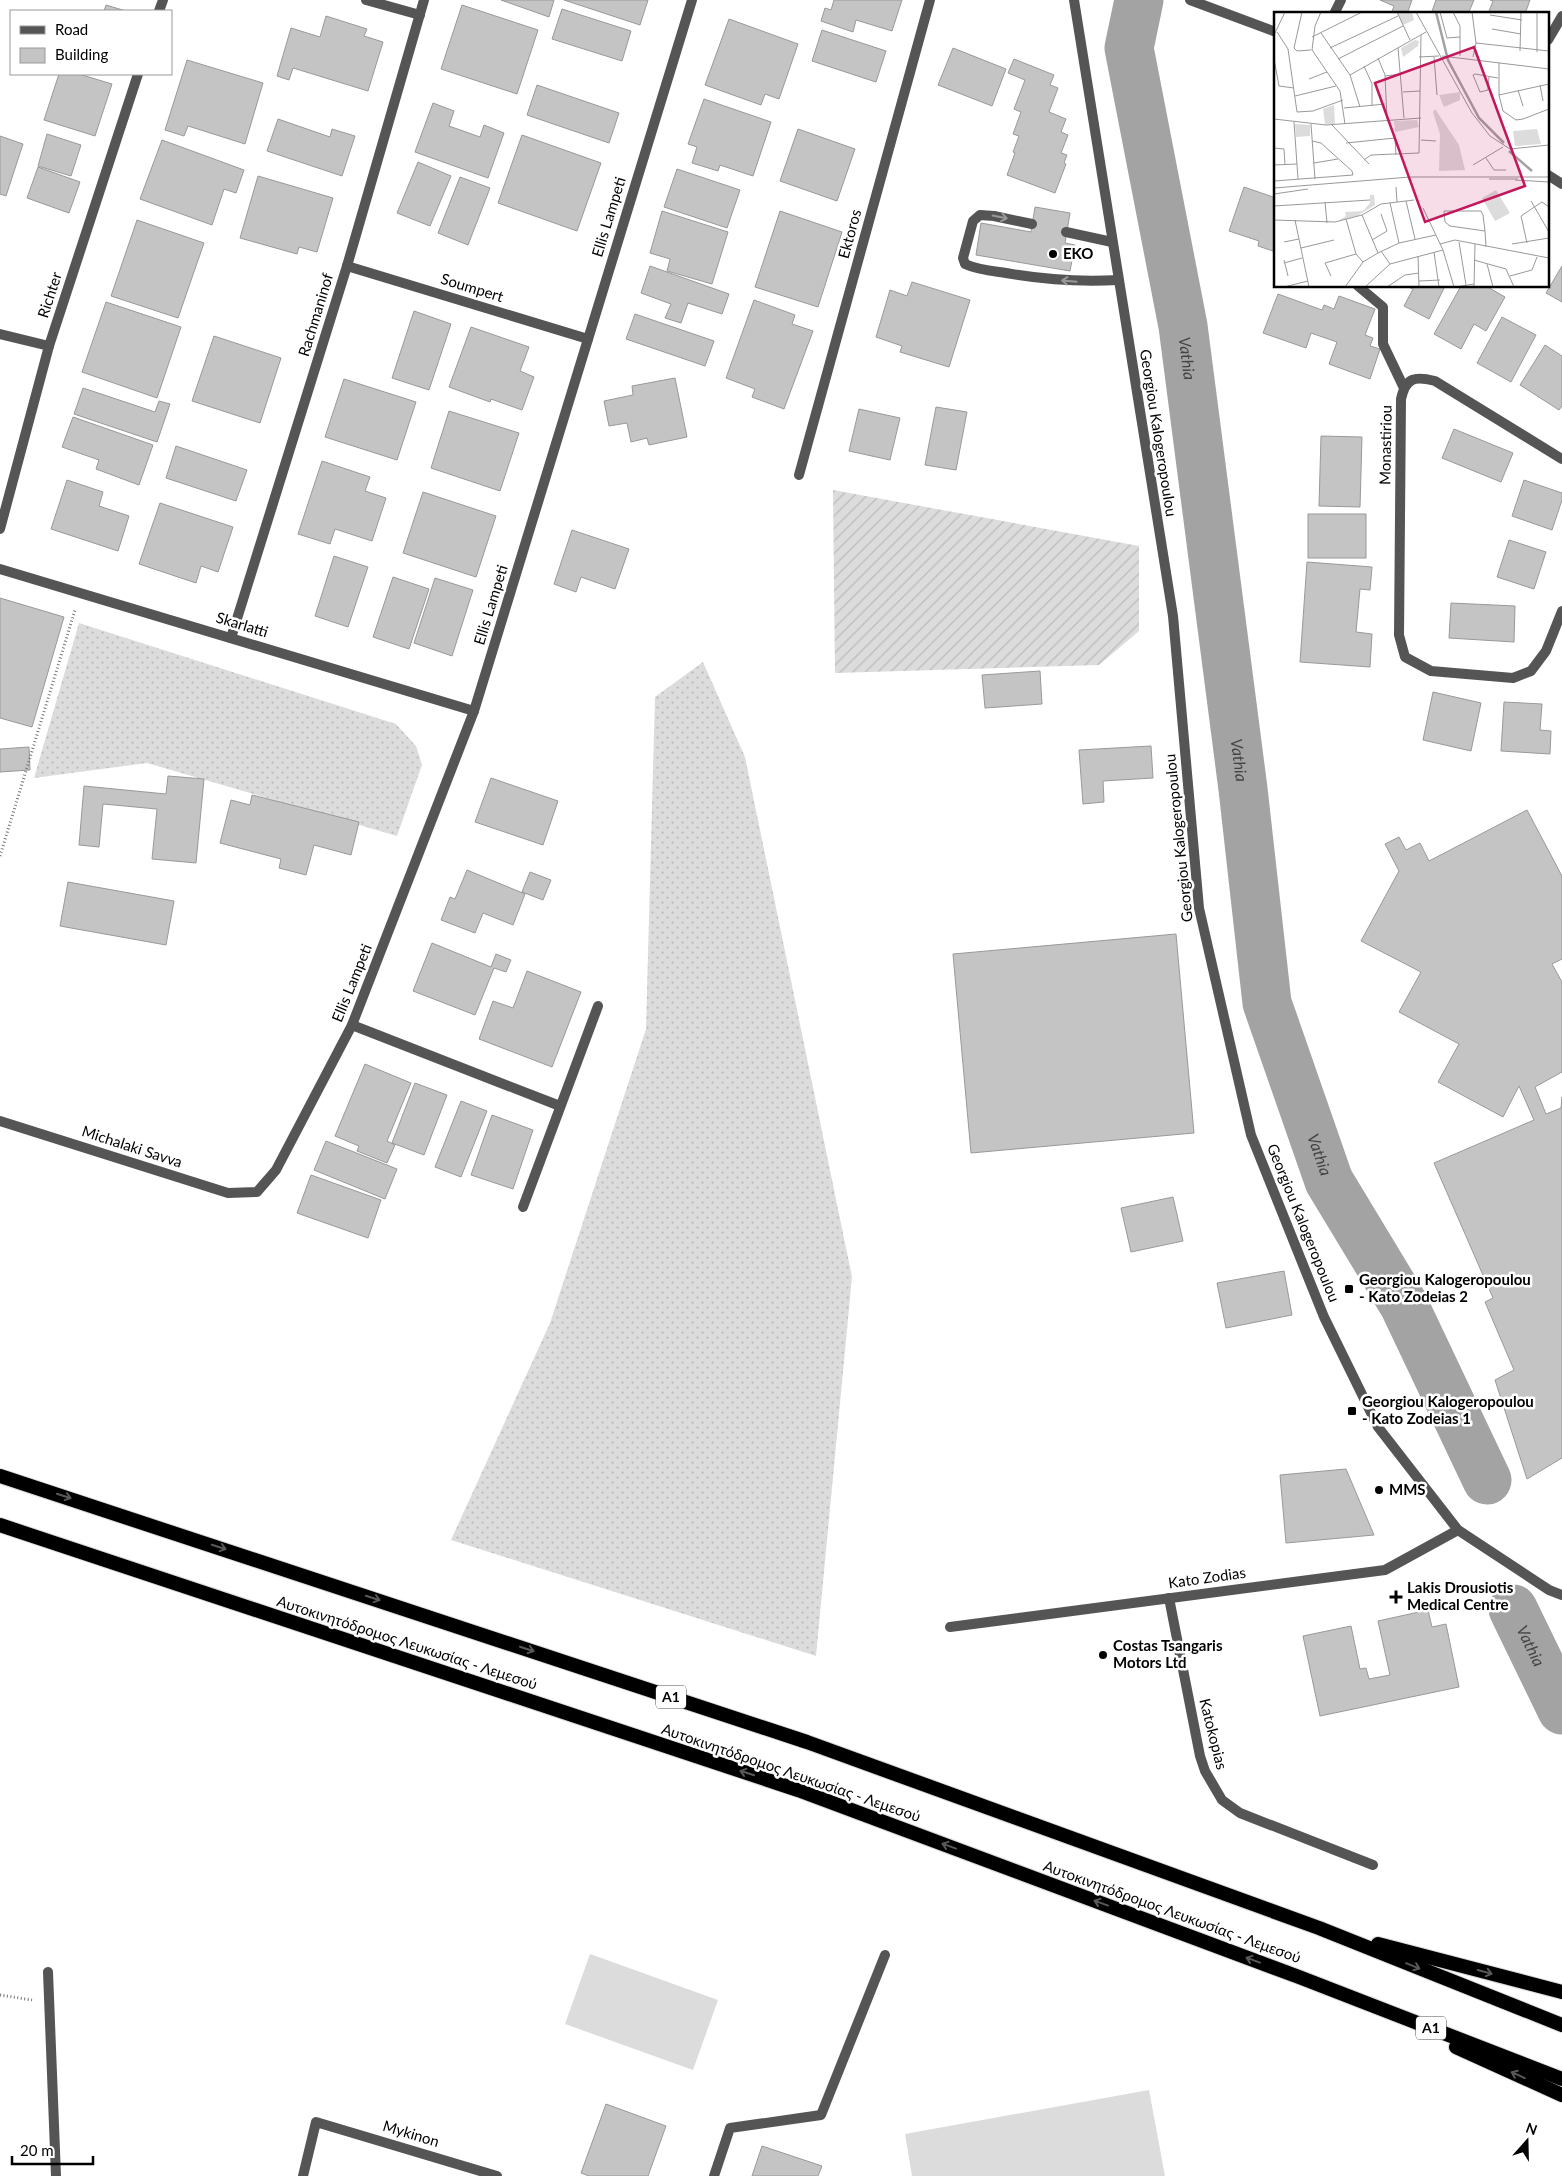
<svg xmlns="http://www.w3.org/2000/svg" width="1562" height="2176" font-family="Lato,sans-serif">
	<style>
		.grass { fill: url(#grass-dots) }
		.garden { fill: url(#garden-furrows) }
		.pitch { fill: #dcdcdc }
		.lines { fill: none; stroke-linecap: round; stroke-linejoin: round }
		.river { stroke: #a3a3a3; stroke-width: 49 }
		.building { fill: #c4c4c4; stroke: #999 }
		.trunk-casing { stroke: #dbdbdb; stroke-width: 16 }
		.path { stroke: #777; stroke-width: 3; stroke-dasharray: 1 2.5; stroke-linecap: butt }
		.service { stroke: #555; stroke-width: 10 }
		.minor { stroke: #555; stroke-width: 10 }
		.tertiary { stroke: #555; stroke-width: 10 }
		.trunk { stroke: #000; stroke-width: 14 }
		.oneway { stroke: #999 }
		.oneway2 { stroke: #595959 }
		.poi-dot { fill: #000; stroke: #fff; stroke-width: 2 }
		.labels { text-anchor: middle; stroke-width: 5; stroke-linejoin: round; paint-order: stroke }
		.shield { fill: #fff; stroke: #4c4c4c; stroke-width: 1 }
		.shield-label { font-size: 14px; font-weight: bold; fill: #000 }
		.street-label { font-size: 15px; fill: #000; stroke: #fff }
		.poi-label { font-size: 15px; font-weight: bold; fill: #000; stroke: #fff; text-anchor: start }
		.water-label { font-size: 16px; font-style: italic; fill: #444; stroke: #fff }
		.inset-river { fill: none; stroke: #a3a3a3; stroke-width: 2.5 }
		.inset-road { fill: none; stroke: #999; stroke-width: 1 }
		.view { fill: #c2185b; fill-opacity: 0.15; stroke: #c2185b; stroke-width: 2.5 }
		.inset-edge { fill: none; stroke: #000; stroke-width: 2.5 }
	</style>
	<defs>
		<pattern id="grass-dots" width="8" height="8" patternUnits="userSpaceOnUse" patternTransform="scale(1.25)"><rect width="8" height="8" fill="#dcdcdc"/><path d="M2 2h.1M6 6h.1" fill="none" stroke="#bbb" stroke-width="1.8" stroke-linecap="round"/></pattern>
		<pattern id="garden-furrows" width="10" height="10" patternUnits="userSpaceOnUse" patternTransform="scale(1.25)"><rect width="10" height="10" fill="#dcdcdc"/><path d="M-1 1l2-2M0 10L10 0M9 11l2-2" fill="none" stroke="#bbb"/></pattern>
	</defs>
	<rect width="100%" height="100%" fill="#fff"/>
	<g class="grass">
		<path d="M79,623l317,101 20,22 6,19 -25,71 -250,-73 -113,15z"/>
		<path d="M703,662l42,95 107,520 -36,379 -365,-116 99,-217 96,-294 9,-332z"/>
	</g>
	<path class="garden" d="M833,490l306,56v85l-40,34 -264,8z"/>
	<g class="pitch">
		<path d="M590,1954l128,46 -25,70 -128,-46z"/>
		<path d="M1149,2090l16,86h-253l-7,-42z"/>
	</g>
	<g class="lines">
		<g class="river">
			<path id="s1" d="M1139,0l-10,48 54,278 60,463 24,214 62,178 75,124 83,175"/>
			<path id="s2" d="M1513,1609l49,101"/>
		</g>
	</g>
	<g class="building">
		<path d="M501,0h53l-5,17z"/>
		<path d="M564,0h84l-8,25z"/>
		<path d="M834,0h68l-10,31 -36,-11 -3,12 -32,-11 4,-13 6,2z"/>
		<path d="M1380,0h32l-5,14h-16l3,-8z"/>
		<path d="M1436,0h38l-6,14h-37z"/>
		<path d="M1490,0h40l-5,14h-37l5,-13z"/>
		<path d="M106,5l20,6h-22z"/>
		<path d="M462,5l76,25 -21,64 -76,-25z"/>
		<path d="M562,9l69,22 -9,30 -70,-22z"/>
		<path d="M326,16l41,13 -3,7 19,6 -15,49 -75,-23 -4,12 -12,-4 14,-48 29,9z"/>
		<path d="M729,19l69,25 -19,55 -14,-5 -4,11 -56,-20z"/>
		<path d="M822,30l64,21 -10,31 -64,-21z"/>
		<path d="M953,48l53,21 -14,37 -54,-21z"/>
		<path d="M1014,59l40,16 -4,10 8,3 -9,24 17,7 -5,13 7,3 -7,18 6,2 -3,8 2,1 -11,29 -48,-18 8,-22 -2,-1 6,-16 -6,-2 8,-22 -7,-3 11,-29 -17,-7z"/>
		<path d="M187,60l76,23 -18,61 -57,-18 -4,10 -19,-6z"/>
		<path d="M59,74h20l33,10 -17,52 -51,-16z"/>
		<path d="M537,85l82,28 -10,30 -82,-28z"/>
		<path d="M704,99l67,23 -18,54 -33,-11 -2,6 -26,-8 5,-16 -9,-3z"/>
		<path d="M433,103l21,8 -5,15 31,11 4,-12 20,8 -16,45 -73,-26z"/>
		<path d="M278,119l52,18 2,-8 23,7 -13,40 -75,-25z"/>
		<path d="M798,129l57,20 -18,52 -57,-20z"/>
		<path d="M47,134l34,11 -10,31 -33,-10z"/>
		<path d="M522,135l79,28 -24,68 -79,-28z"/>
		<path d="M0,136l23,8 -17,52 -6,-2z"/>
		<path d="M162,140l82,30 -8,23 -12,-4 -12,36 -72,-26z"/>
		<path d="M418,162l33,14 -21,50 -33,-13z"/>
		<path d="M38,167l42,15 -11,31 -42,-15z"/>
		<path d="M677,169l63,21 -13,38 -63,-21z"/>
		<path d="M258,176l75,22 -16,54 -18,-5 -2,7 -57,-16z"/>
		<path d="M460,177l30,11 -22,57 -30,-12z"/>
		<path d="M1244,187l32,11v54l-18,-6 1,-5 -30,-10z"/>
		<path d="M1035,207l35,6 -5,30 10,2 -5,26 -94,-16 5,-32 50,9z"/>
		<path d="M662,211l66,21 -16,52 -45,-13 3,-12 -20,-6z"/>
		<path d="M780,211l62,21 -24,75 -63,-20z"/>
		<path d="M137,220l67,23 -26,75 -67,-22z"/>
		<path d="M650,266l79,28 -7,20 -34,-11 -7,20 -16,-5 6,-14 -30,-11z"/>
		<path d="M1562,266v36l-16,-9z"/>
		<path d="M912,282l58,18 -21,67 -49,-15 2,-6 -26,-9 14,-47 17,6z"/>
		<path d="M1406,286h39l-16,33 -25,-13 9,-17z"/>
		<path d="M1461,286h25l19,11 -19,34 -12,-7 -13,25 -27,-15z"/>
		<path d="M1278,294l44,16 2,-5 10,4 5,-13 36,13 -10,26 8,3 -3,8 10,3 -10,30 -41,-15 8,-22 -26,-9 -5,15 -43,-15z"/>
		<path d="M754,300l41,15 -3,9 21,7 -29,78 -32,-12 3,-8 -29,-11z"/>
		<path d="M106,302l75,25 -24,71 -75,-26z"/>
		<path d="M414,311l37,13 -22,66 -37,-12z"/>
		<path d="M635,314l79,27 -9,25 -79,-27z"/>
		<path d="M1502,317l34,18 -25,47 -34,-19z"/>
		<path d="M471,327l58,20 -9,24 14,6 -12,33 -31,-11 -1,3 -41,-15z"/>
		<path d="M214,336l67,22 -21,65 -68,-22z"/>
		<path d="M1545,345l17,11v50l-3,4 -39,-25z"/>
		<path d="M675,378l12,59 -38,8 -2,-7 -16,4 -4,-19 -18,3 -5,-25 29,-6 -1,-9z"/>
		<path d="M344,379l72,23 -19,58 -72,-23z"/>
		<path d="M83,388l72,24 4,-11 11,3 -13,38 -83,-28z"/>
		<path d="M936,407l31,5 -11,58 -31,-5z"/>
		<path d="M859,409l41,9 -10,42 -41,-9z"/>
		<path d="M449,411l70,22 -19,58 -69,-23z"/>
		<path d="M73,417l80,28 -14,40 -43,-16 3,-9 -37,-13z"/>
		<path d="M1454,429l59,24 -12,29 -59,-24z"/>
		<path d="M1321,436l41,1 -2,70 -41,-1z"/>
		<path d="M176,446l71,24 -11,31 -70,-23z"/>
		<path d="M322,461l48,16 -5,14 21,7 -14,43 -37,-12 -5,15 -32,-10z"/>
		<path d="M67,480l36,12 -4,14 30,10 -11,35 -67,-22z"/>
		<path d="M1524,480l38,13v7l-10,30 -40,-14z"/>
		<path d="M423,492l73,24 -20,61 -73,-24z"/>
		<path d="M160,503l73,24 -15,45 -17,-6 -5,17 -57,-19z"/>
		<rect x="1308" y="514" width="58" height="44"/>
		<path d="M572,530l57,19 -14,40 -34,-12 -5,15 -22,-8z"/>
		<path d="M1509,540l37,12 -12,37 -37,-12z"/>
		<path d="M334,556l34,11 -20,60 -33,-11z"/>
		<path d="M1307,562l65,5 -2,23 -10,-1 -4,43 16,2 -2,33 -70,-5z"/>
		<path d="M393,577l36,12 -20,60 -36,-12z"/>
		<path d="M435,578l38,12 -21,66 -38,-13z"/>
		<path d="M0,598l64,19 -32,110 -32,-9z"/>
		<path d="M1451,603l64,3 -1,36 -65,-4z"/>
		<path d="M1040,671l2,33 -57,4 -3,-33z"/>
		<path d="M1433,692l48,11 -10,48 -48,-11z"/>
		<path d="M1504,702l38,2 -2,26 11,1 -1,23 -49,-3z"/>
		<path d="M1151,746l2,32 -50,3 1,21 -21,2 -4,-54z"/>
		<path d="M29,747l1,23 -30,2v-23z"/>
		<path d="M168,776l36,3 -8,84 -44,-4 5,-50 -54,-5 -4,43 -20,-2 5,-59 82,8z"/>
		<path d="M491,778l67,23 -15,44 -68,-23z"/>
		<path d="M252,795l107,27 -8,33 -37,-10 -8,30 -27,-7 2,-9 -61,-16 11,-43 19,5z"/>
		<path d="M1527,810l35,66v83l-10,5 10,18v90l-27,15 11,27 15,-6 1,-11v361l-35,21 -32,-99 19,-10 -29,-68 8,-4 -59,-135 100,-43 -15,-34 -16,31 -65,-35 21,-38 -60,-32 22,-40 -60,-31 38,-70 -14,-27 14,-7 7,13 14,-7 9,18z"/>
		<path d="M467,870l58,24 -12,31 -30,-12 -8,20 -34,-13 9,-23 5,2z"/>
		<path d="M530,872l21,8 -8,20 -21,-8z"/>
		<path d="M68,882l106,19 -8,44 -106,-19z"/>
		<path d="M1176,934l18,199 -223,20 -18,-199z"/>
		<path d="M432,943l59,24 5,-13 15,6 -5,12 -12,-4 -19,47 -62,-24z"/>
		<path d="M527,971l54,21 -29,75 -73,-28 14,-38 20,7z"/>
		<path d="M365,1064l46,19 -24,58 8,4 -8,18 -30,-12 2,-5 -24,-10z"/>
		<path d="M415,1083l32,12 -23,60 -32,-12z"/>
		<path d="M461,1101l26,10 -26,66 -26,-10z"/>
		<path d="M492,1115l41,15 -20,59 -42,-14z"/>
		<path d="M326,1141l71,28 -12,30 -71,-29z"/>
		<path d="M311,1175l70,25 -13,38 -71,-25z"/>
		<path d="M1173,1197l10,44 -52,11 -10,-44z"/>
		<path d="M1284,1271l8,44 -66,13 -9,-45z"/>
		<path d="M1346,1469l28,66 -88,8 -6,-68z"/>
		<path d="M1428,1610l4,17 14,-3 13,63 -139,29 -17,-80 48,-10 9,43 6,-1 3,11 21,-4 -12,-54z"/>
		<path d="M606,2104l60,22 -18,50h-59l-8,-3z"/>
		<path d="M762,2146l60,20 -4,10h-66z"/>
	</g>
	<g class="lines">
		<g class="trunk-casing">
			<g id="trunk">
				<path d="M0,1476l807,266 512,186 243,97"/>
				<path d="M0,1525l798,265 501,187 263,102"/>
				<path d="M1378,1944l184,48"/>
				<path d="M1456,2047l106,48"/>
			</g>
		</g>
		<g class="path">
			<path d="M0,856l75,-246"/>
			<path d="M0,1995l32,5"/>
		</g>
		<g class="service">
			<path d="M1032,224l-38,-8 -14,-1 -7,6 -10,37 2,6c13,6 27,7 41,9 39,7 73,9 112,7"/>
			<path d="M1066,232l46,10"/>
			<path d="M1358,286l25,21v37l21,44"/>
			<path d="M523,1207l75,-201"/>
			<path d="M714,2176l16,-48 91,-13 64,-160"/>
		</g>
		<g class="minor">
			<path d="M366,0l54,15"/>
			<path d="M159,11l4,-11"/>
			<path d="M1334,14l7,-14"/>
			<path d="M1548,40l14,-24"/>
			<path d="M347,266l241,73"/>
			<path d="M0,334l49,12"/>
			<path d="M1562,459l-127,-78c-20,-5 -29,-4 -34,18l-2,236 6,22 26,14 82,7 18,-7 15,-20 16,-40"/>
			<path d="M799,475l131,-475"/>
			<path d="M0,529l49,-183 89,-272"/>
			<path d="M0,569l474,142"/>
			<path d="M231,638l116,-372 77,-266"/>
			<path d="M352,1025l208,81"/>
			<path d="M0,1121l228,72 29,-1 19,-22 76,-145 122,-314 218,-711"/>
			<path d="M1169,1598l31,158 5,15 17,29 18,13 133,52"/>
			<path d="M950,1627l435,-57 73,-40"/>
			<path d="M48,1972l8,204"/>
			<path d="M303,2176l13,-54 181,54"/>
		</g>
		<g class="tertiary">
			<path d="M1074,0l99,616 26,292 52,227 73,182 54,110 80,103 91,60 13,5"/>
			<path d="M1190,0l86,32"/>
			<path d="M1548,175l14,9"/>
		</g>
		<use href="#trunk" class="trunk"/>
	</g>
	<defs><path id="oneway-shaft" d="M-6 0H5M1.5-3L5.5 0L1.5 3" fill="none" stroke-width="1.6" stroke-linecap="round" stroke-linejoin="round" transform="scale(1.25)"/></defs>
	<g class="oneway">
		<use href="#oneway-shaft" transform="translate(1000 217) rotate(11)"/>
		<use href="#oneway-shaft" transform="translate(1069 281) rotate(-175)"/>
	</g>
	<g class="oneway2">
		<use href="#oneway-shaft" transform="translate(64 1496) rotate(18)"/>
		<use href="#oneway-shaft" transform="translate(219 1547) rotate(18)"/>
		<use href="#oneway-shaft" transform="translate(373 1598) rotate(18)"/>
		<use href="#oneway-shaft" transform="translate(527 1649) rotate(18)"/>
		<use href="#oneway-shaft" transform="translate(747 1773) rotate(-162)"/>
		<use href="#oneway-shaft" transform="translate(949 1846) rotate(-160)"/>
		<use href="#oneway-shaft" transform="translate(1101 1903) rotate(-160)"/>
		<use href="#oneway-shaft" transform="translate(1253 1960) rotate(-160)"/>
		<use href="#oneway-shaft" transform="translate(1413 1966) rotate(22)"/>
		<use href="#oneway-shaft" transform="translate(1485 1972) rotate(15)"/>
		<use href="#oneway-shaft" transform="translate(1518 2075) rotate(-156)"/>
	</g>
	<g class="poi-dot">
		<circle cx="1053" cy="254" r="5"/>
		<rect x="1344" y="1284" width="10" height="10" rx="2.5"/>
		<rect x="1347" y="1406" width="10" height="10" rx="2.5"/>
		<circle cx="1379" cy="1490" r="5"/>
		<path d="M1393.5 1589.5h5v5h5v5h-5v5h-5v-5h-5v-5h5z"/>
		<circle cx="1103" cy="1655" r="5"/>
	</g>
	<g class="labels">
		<g class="shield">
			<rect x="656" y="1685.5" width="30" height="23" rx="4"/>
			<rect x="1416" y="2016.5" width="30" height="23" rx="4"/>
		</g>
		<g class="shield-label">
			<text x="671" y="1702">A1</text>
			<text x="1431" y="2033">A1</text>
		</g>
		<g class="street-label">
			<text transform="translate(609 217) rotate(-73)" y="5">Ellis Lampeti</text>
			<text transform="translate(850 234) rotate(-75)" y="5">Ektoros</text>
			<text transform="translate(472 288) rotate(17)" y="5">Soumpert</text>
			<text transform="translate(50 295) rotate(-72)" y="5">Richter</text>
			<text transform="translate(316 315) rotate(-73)" y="5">Rachmaninof</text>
			<text transform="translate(1158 433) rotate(81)" y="5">Georgiou Kalogeropoulou</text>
			<text transform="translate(1386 445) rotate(-89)" y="5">Monastiriou</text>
			<text transform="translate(491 605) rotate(-73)" y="5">Ellis Lampeti</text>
			<text transform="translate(242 625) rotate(17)" y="5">Skarlatti</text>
			<text transform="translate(1179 838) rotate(-96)" y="5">Georgiou Kalogeropoulou</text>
			<text transform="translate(352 983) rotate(-68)" y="5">Ellis Lampeti</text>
			<text transform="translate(132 1147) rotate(18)" y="5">Michalaki Savva</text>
			<text transform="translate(1303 1223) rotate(68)" y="5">Georgiou Kalogeropoulou</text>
			<text transform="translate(1207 1578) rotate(-8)" y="5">Kato Zodias</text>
			<text transform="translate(407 1643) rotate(18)" y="5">Αυτοκινητόδρομος Λευκωσίας - Λεμεσού</text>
			<text transform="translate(1213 1734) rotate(76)" y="5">Katokopias</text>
			<text transform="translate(791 1773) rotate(19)" y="5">Αυτοκινητόδρομος Λευκωσίας - Λεμεσού</text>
			<text transform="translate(1172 1912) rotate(20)" y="5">Αυτοκινητόδρομος Λευκωσίας - Λεμεσού</text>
			<text transform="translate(411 2134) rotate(17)" y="5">Mykinon</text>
		</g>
		<g class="poi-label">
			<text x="1063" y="259">EKO</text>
			<text x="1359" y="1285">Georgiou Kalogeropoulou<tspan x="1359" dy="17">- Kato Zodeias 2</tspan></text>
			<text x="1362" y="1407">Georgiou Kalogeropoulou<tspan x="1362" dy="17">- Kato Zodeias 1</tspan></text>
			<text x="1389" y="1495">MMS</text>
			<text x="1407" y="1593">Lakis Drousiotis<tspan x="1407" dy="17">Medical Centre</tspan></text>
			<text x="1113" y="1651">Costas Tsangaris<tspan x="1113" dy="17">Motors Ltd</tspan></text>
		</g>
		<g class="water-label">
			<text dy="6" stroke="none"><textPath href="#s1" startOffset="365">Vathia</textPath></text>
			<text dy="6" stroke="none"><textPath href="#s1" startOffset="770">Vathia</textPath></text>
			<text dy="6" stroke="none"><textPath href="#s1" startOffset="1175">Vathia</textPath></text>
			<text dy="6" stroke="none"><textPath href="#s2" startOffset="41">Vathia</textPath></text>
		</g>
	</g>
	<g transform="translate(1274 12)">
		<rect width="275" height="275" fill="#fff"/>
		<path d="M123,0h15l2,8 -11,5zM141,28l4,1 -1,5 -15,11 -2,-9zM60,93l1,19h-10l-2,-15zM161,97l24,36 6,25 -26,1 1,-37 -7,-22zM143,108l2,7 -24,5 -1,-11zM21,112l15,1v11l-14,1z" fill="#dcdcdc"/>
		<path d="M96,183h4l1,10 -18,11 -19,5 8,-5 -1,-4 18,-1 7,-8z" fill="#dcdcdc"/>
		<path d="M186,80v8l-16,7 -5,-12z" fill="#dcdcdc"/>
		<path d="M263,117l4,15 -26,2 -2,-15zM222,178l14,23 -15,8 -13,-23z" fill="#dcdcdc"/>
		<path class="inset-river" d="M162,0l12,48 31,58 25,25M235,139l23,20"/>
		<path class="inset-road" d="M28,0l-8,36 3,3 14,-1M47,0l-6,14 -3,24 28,41 5,33M123,0l13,28M142,0l56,101 18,23 20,13 39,-4M166,0l7,26 13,-1M179,0l7,14v30M198,0l4,31 -3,14M216,3l32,5M218,17l29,5M3,20l11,17 9,63 16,-1 30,-11M47,21l29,42 10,32M0,23l11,-23M38,25l50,-25M202,31l73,8M56,36l68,-32M124,36l6,70M246,39l1,-39M263,40v-40M168,44l107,13M145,45l20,-1M160,45l3,38M104,46l7,17 2,44M0,47l5,27 15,2M64,47l65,-33M225,51v32l4,16 13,9 7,-1 26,-10M90,54l8,18v22M76,63l76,-43M111,64l17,-2M215,65l-1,13 -8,2 -7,-17 2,-1 23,4M35,67l18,-7M266,73l3,16M244,78l5,16M129,80l17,-1M225,83l50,-11M21,84l41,-10M70,96l41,-4M0,107l52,6 95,-7M20,110l4,57M37,112l4,55M58,113l37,39M147,128l15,1M72,131l49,-5 1,17M0,136l10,1 1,16M212,146l8,12h12M90,148l7,-5 48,-2 2,-118M40,151l24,-4M0,153l23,-1M199,153l30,-18M215,167h29M241,168l34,2M0,169l79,-6 -1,-4 -31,-28 -9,-2M122,175l1,15M0,176l136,-11h139M0,182l34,-5M132,189l9,38M257,189l18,31M51,190l2,21M116,191l9,40M0,194l96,-6M149,196l20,42 11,37M88,203l16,38M72,207l10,35 7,8M0,208l61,2 27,-7 19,-11 33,-4M21,208l14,67M211,219l-35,-5 -5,-4 -1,-11h37l2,4 2,16 1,16M98,228l15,-9 -6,-17M10,230l15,-3M185,230l7,43M253,231l-6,-27 21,-14 7,5M166,232l15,-4 94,18M238,232l37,-6M27,236l33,-8M107,239l9,13M160,240l5,35M144,244l1,31M10,248l4,16M200,248l32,9 8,18M10,251l18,-5M213,252l6,23M57,264l-6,-13 31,-9M236,264l22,-6 5,-13M145,269l21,-1M10,275l24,-6M71,275l18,-25 15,-9 21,-10 37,-8M91,275l25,-23 53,-14M113,275l18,-12 14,-2M182,275l18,-3M200,275l1,-43"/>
		<path class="view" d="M200,35l51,139 -100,36 -50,-139z"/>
		<rect width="275" height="275" class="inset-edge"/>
	</g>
	<rect x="10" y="10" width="162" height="65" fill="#ffffff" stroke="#999999"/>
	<rect x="20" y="26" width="25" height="8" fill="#555555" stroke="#999999"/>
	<text x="55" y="35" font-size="15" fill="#000000">Road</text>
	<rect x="20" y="48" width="25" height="15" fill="#c4c4c4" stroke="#999999"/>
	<text x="55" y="60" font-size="15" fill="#000000">Building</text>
	<g transform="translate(1527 2141) rotate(20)" stroke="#ffffff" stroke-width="4" paint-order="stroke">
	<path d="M0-4L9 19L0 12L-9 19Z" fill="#000000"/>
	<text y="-8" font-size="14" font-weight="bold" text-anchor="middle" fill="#000000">N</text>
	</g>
	<path d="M12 2156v8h81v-8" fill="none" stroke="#000000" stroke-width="2.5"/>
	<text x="20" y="2156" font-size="15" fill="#000000" stroke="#ffffff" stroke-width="4" paint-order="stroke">20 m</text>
</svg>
